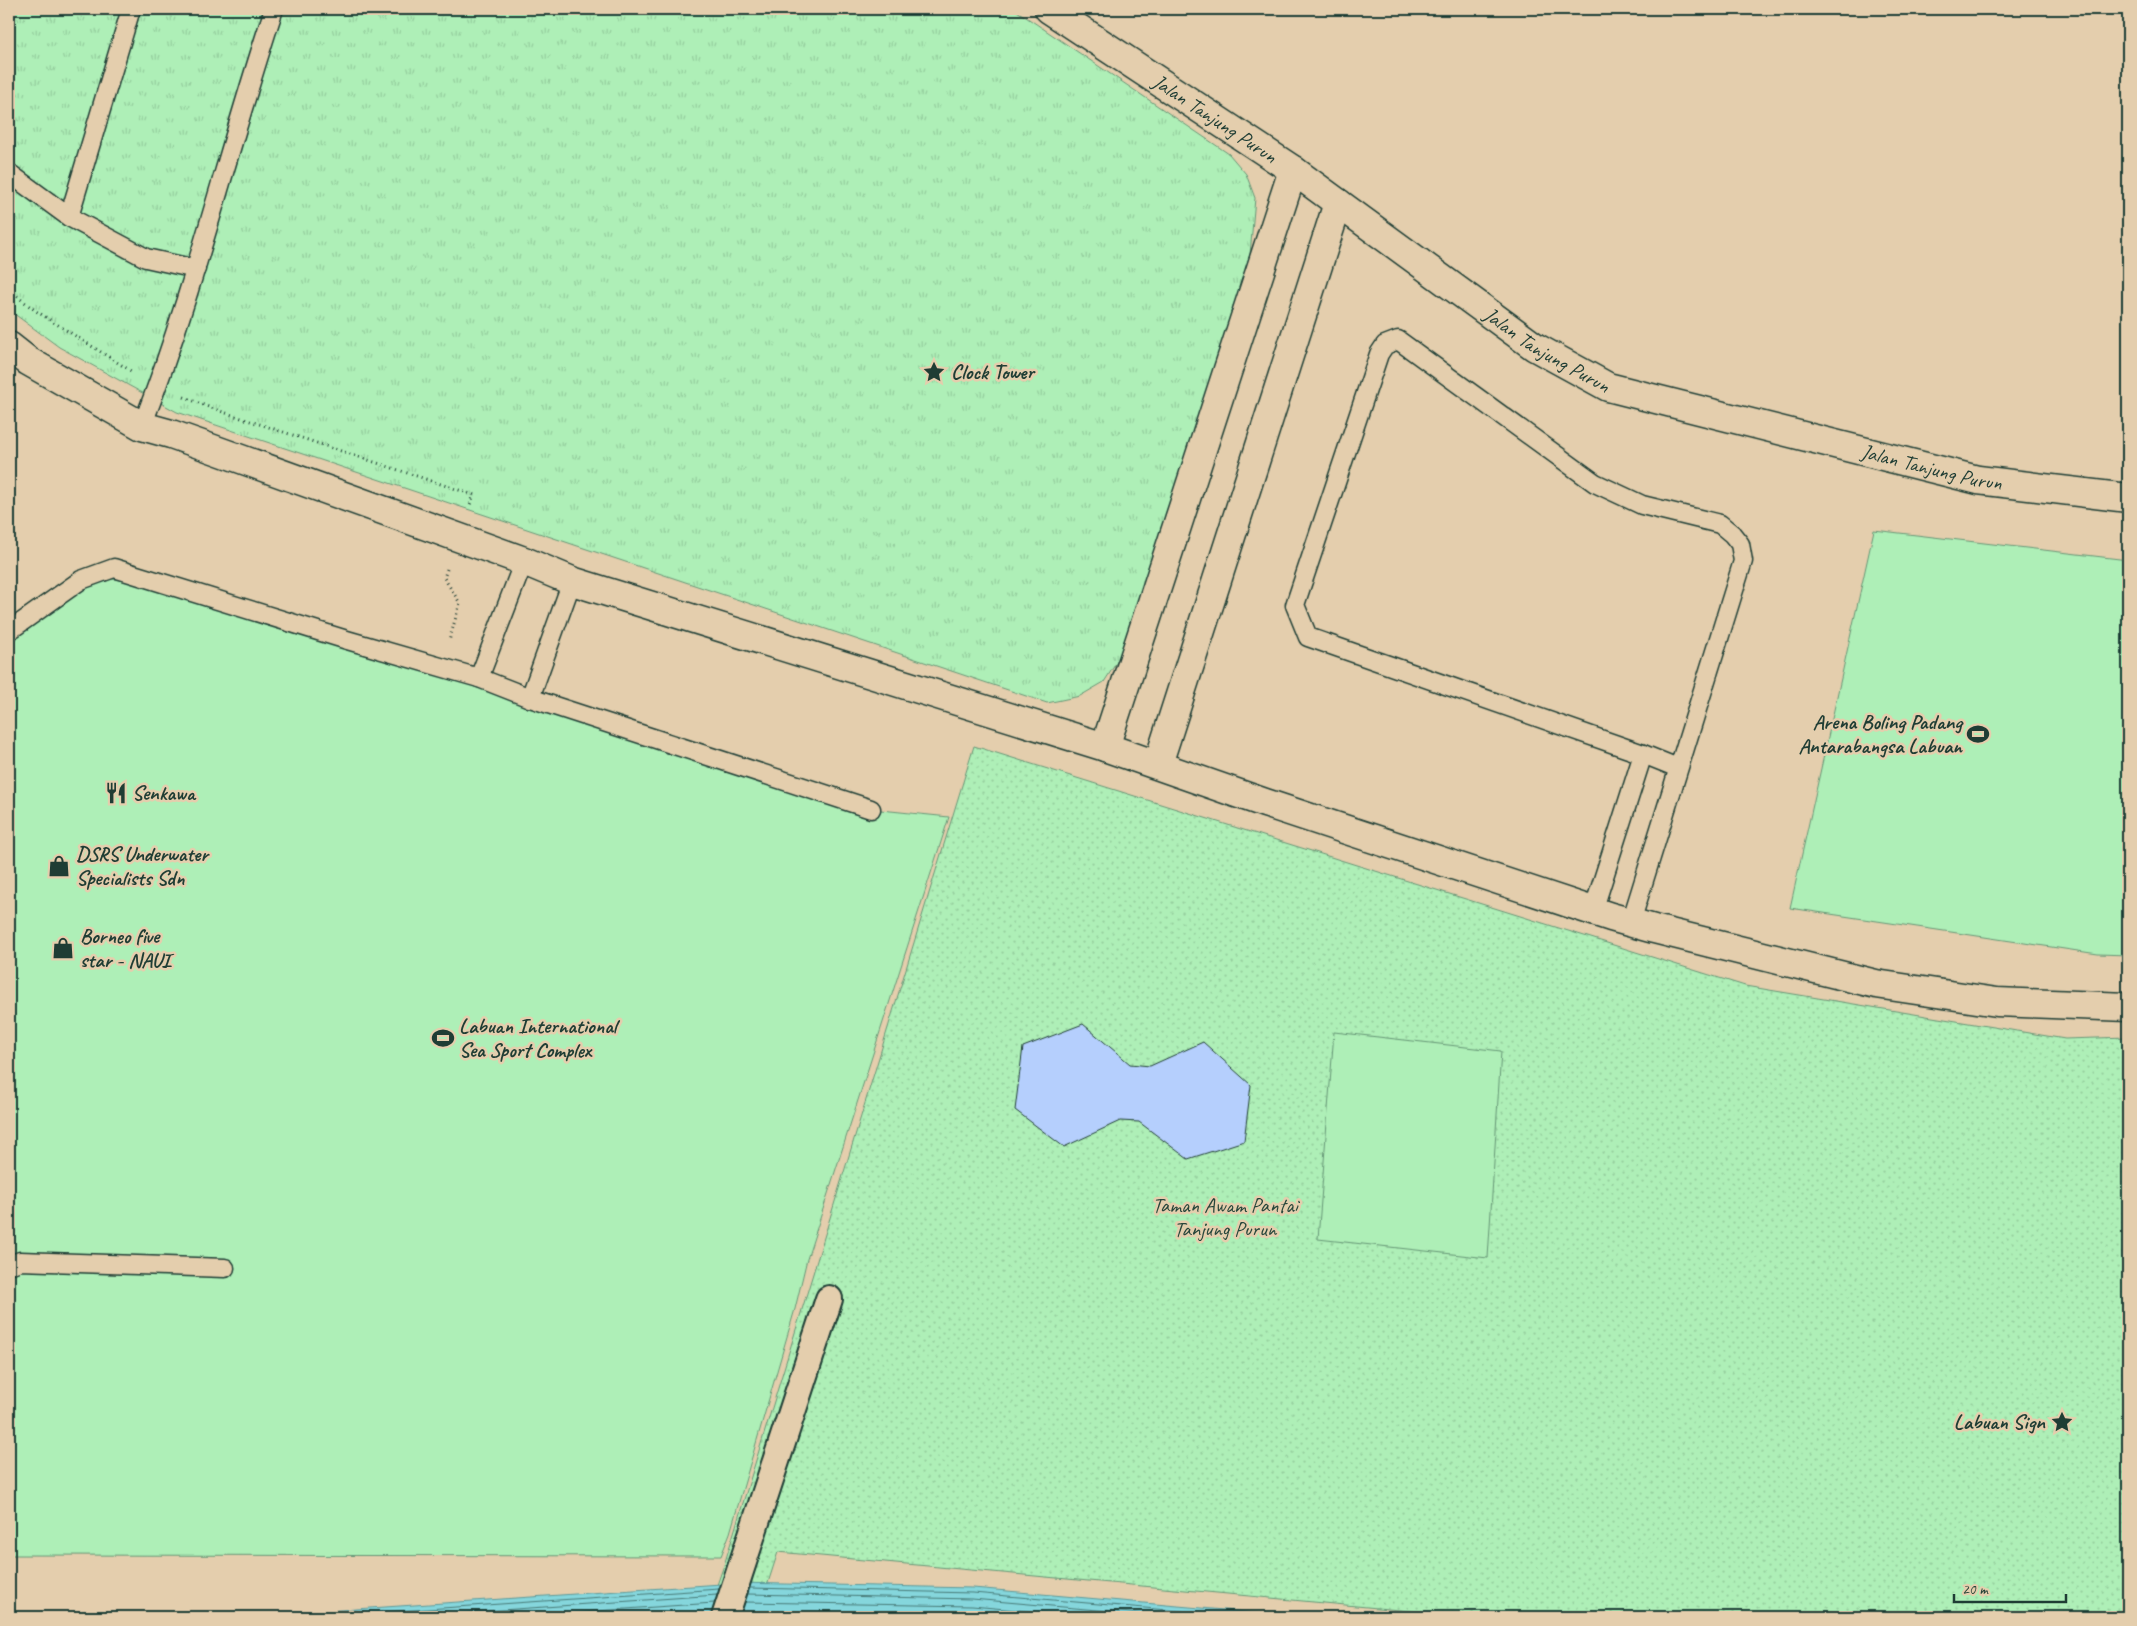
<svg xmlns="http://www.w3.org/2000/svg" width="2137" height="1626" font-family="Caveat,sans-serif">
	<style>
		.grass { fill: url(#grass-tufts); stroke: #669676 }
		.park { fill: url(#park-dots); stroke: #669676 }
		.pitch { fill: #aeefb7; stroke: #669676 }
		.water { fill: #85d6dc; stroke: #5c9999 }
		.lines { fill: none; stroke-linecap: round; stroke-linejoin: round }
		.shore { stroke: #487a77; stroke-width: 1 }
		.building { fill: #b5cffd; stroke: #1f3d34 }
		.service-casing { stroke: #1f3d34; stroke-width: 21 }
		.pedestrian-casing { stroke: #1f3d34; stroke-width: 30 }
		.minor-casing { stroke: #1f3d34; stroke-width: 31 }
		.tertiary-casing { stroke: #1f3d34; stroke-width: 31 }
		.path { stroke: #1f3d34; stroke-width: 3; stroke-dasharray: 1 4; stroke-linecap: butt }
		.service { stroke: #e4cead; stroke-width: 18 }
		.pedestrian { stroke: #e4cead; stroke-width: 26 }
		.minor { stroke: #e4cead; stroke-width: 28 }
		.tertiary { stroke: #e4cead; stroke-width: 28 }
		.labels { text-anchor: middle; stroke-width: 5; stroke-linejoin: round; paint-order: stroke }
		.street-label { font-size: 21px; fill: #1f3d34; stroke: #e4cead }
		.poi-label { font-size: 21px; font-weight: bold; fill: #1f3d34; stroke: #e4cead; text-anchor: start }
		.park-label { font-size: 21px; fill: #26463b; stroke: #e4cead }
	</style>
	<defs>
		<pattern id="grass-tufts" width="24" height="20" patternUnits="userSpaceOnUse" patternTransform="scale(1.25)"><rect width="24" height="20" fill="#aeefb7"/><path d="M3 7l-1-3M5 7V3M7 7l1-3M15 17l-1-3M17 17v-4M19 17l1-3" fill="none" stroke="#95ce9e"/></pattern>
		<pattern id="park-dots" width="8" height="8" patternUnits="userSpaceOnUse" patternTransform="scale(1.25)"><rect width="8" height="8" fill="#aeefb7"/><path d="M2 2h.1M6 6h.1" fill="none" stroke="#95ce9e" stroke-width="1.8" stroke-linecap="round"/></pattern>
	</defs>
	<rect width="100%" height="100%" fill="#e4cead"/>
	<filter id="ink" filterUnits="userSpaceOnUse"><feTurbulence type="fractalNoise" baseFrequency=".02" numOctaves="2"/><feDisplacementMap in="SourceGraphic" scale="10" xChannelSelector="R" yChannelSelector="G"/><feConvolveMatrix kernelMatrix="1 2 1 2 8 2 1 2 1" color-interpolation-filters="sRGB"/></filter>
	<g filter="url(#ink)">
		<path class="grass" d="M9,9h1005l215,145 17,20 9,24 -6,68 -129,391 -16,25 -24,14 -33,7 -870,-291 -118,-65 -50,-37z"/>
		<path class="park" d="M974,746l771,240 320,53 63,-2v580h-654l-696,-65 -21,65h-51l19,-55z"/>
		<g class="pitch">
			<path d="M1874,530l254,30v395l-30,-1 -308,-46z"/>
			<path d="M151,578l720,231 78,8 -142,442 -12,50 -65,224 -9,23 -712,-1v-931l72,-44z"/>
			<path d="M1334,1032l167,19 -13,207 -170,-19z"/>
		</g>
		<path class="water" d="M736,1583l237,5 330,29h-1064z"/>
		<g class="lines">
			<g class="shore">
				<path d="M750,1588l223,5 274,24"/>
				<path d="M748,1594l224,5 205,18"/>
				<path d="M745,1602l227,4 121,11"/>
				<path d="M311,1617l408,-28"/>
				<path d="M401,1617l316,-22"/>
				<path d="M508,1617l206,-14"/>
			</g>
		</g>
		<path class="building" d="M1083,1024l47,40 20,2 53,-24 48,43 -7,56 -56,18 -49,-37 -19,-1 -56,26 -49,-37 8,-63z"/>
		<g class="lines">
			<g class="service-casing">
				<g id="service">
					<path d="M9,173l60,44 77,41 50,11"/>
					<path d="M69,217l62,-208"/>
					<path d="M142,426c53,-136 86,-279 132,-417"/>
					<path d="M9,631l72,-51 33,-12 233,72 132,38 51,20 341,111"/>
					<path d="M479,678l45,-117"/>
					<path d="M530,698l42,-117"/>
					<path d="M1643,754l35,14"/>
					<path d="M1593,911l50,-157 -335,-117 -13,-32 84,-251 6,-9 13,-5 197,143 47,22 78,19 12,10 8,10 3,17 -112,361"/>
					<path d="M9,1265l11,-4 205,7"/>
				</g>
			</g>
			<g class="pedestrian-casing">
				<path id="pedestrian" d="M725,1617l104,-318"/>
			</g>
			<g class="minor-casing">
				<g id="minor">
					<path d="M9,346l19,15 114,65 29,8 31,11 322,116 48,20 533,166 160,56 346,114 43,12 222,55 121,18 131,5"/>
					<path d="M1105,747l188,-577"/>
					<path d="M1158,764l180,-561"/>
				</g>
			</g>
			<g class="tertiary-casing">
				<g id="tertiary">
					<path id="s1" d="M1049,9l244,161 242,177 73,40 370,93 150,18"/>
				</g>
			</g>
			<g class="path">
				<path d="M9,290l27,21 95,60"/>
				<path d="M184,397l27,11 263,87 -5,12"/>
				<path d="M447,569l-3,9 16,25 -11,38"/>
			</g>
			<use href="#service" class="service"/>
			<use href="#pedestrian" class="pedestrian"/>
			<use href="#minor" class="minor"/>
			<use href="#tertiary" class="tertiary"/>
		</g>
	</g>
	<defs>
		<g id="sight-bare" transform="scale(1.725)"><path d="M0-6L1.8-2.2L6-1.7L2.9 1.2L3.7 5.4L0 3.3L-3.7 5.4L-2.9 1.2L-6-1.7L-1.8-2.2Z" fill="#1f3d34" stroke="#e4cead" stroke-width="2.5" paint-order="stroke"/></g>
		<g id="stadium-bare" transform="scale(1.725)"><path d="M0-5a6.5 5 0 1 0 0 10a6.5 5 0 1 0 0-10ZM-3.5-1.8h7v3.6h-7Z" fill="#1f3d34" stroke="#e4cead" stroke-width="2.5" paint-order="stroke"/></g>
		<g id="restaurant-bare" transform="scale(1.725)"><path d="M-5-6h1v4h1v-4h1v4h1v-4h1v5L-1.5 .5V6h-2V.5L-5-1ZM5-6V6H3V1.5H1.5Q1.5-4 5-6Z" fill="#1f3d34" stroke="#e4cead" stroke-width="2.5" paint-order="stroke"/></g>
		<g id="shop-bare" transform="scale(1.725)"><path d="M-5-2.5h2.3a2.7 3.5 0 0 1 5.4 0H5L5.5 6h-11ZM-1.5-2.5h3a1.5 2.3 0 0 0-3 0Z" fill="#1f3d34" stroke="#e4cead" stroke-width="2.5" paint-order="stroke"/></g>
	</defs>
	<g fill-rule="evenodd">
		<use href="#sight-bare" x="934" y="372"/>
		<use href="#stadium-bare" x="1978" y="734"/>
		<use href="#restaurant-bare" x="116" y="793"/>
		<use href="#shop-bare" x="59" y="866"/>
		<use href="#shop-bare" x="63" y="948"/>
		<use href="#stadium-bare" x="443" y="1038"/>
		<use href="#sight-bare" x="2062" y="1422"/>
	</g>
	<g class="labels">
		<g class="street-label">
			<text dy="7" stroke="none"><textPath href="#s1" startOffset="199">Jalan Tanjung Purun</textPath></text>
			<text dy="7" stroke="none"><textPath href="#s1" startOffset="604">Jalan Tanjung Purun</textPath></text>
			<text dy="7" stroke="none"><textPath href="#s1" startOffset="1009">Jalan Tanjung Purun</textPath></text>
		</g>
		<g class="poi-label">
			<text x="951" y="379">Clock Tower</text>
			<text x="1962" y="729" text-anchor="end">Arena Boling Padang<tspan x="1962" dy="24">Antarabangsa Labuan</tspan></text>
			<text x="132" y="800">Senkawa</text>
			<text x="76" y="861">DSRS Underwater<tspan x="76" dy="24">Specialists Sdn</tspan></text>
			<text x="80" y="943">Borneo five<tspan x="80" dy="24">star - NAUI</tspan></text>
			<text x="459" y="1033">Labuan International<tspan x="459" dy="24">Sea Sport Complex</tspan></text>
			<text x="2045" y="1429" text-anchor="end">Labuan Sign</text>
		</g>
		<g class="park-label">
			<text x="1225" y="1212">Taman Awam Pantai<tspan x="1225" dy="24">Tanjung Purun</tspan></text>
		</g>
	</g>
	<rect width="2137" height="1626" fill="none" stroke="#e4cead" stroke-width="30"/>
	<rect x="15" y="15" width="2107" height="1596" fill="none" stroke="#1f3d34" stroke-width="2" filter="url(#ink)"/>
	<path d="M1954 1594v8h112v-8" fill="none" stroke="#1f3d34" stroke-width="2.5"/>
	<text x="1962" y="1594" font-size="15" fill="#1f3d34" stroke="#e4cead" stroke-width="4" paint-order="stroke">20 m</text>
</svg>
